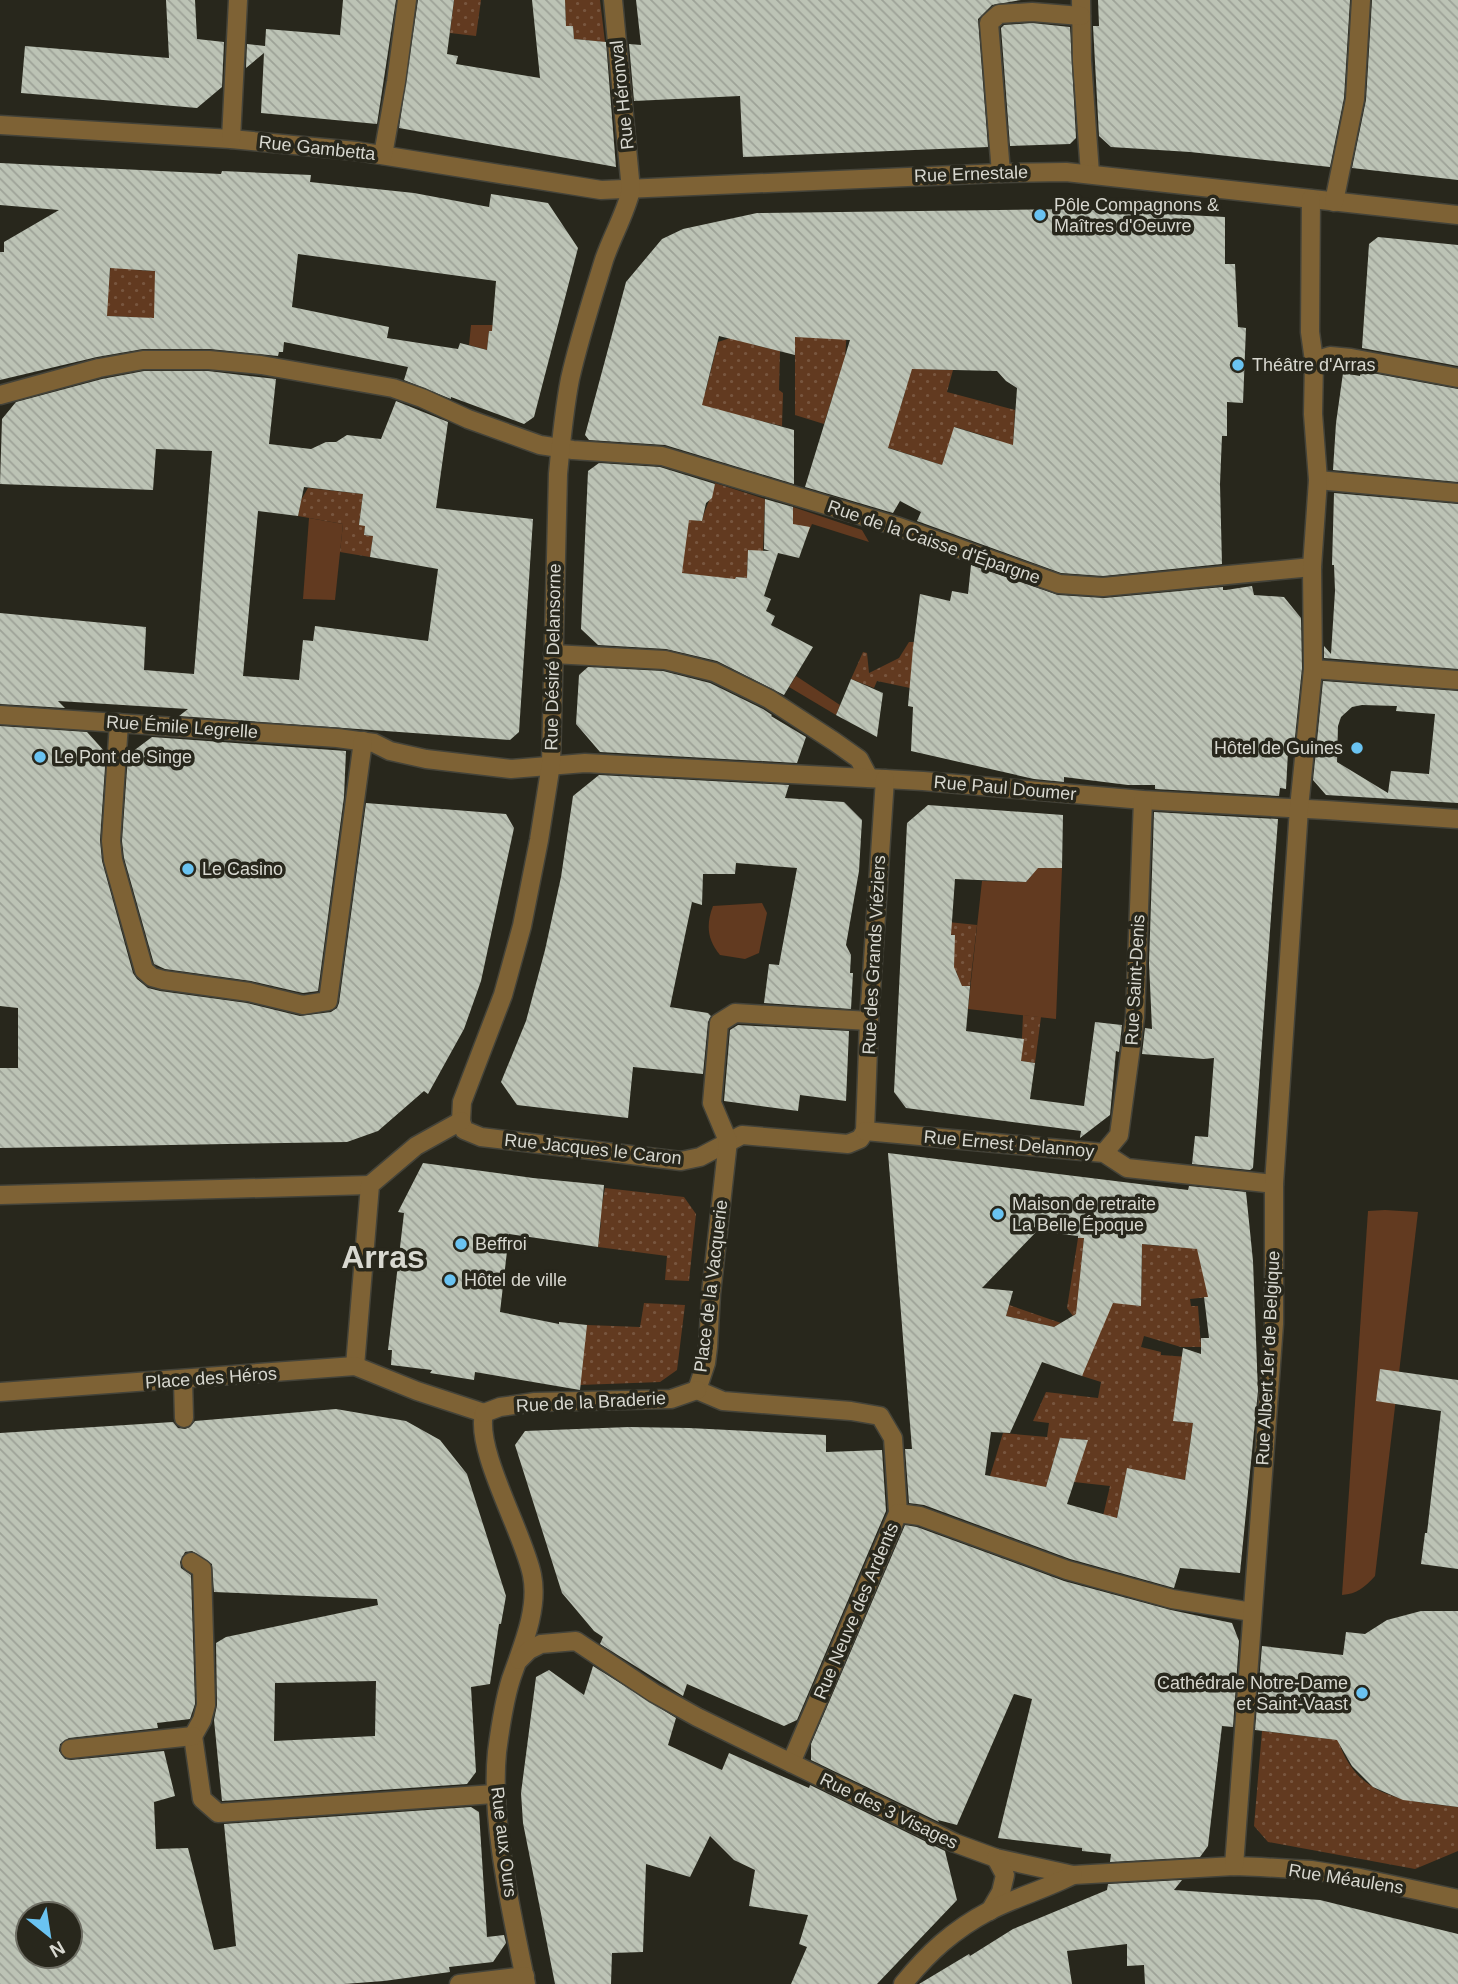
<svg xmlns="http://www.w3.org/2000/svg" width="1458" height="1984" font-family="Helvetica,sans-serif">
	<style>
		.grass { fill: #623a20 }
		.park { fill: url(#park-dots) }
		.building { fill: url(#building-back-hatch); fill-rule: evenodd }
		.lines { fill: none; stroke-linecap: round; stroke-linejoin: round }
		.minor-casing { stroke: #444339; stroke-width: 21 }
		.minor { stroke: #7e6235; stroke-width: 18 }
		.poi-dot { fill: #6ac3f1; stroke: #28271c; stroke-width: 2.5 }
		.labels { text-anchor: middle; stroke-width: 7; stroke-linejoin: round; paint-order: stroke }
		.street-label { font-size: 18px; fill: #d8d8d0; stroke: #28271c }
		.poi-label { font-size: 18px; fill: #d8d8d0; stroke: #28271c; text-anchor: start }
		.town-label { font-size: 32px; font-weight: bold; fill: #d8d8d0; stroke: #28271c }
	</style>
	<defs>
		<pattern id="park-dots" width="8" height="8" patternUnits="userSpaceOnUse" patternTransform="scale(1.75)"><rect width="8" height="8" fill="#623a20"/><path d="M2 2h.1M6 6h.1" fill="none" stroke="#78563f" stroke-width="1.8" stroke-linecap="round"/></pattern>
		<pattern id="building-back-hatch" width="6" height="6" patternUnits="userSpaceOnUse" patternTransform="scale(1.75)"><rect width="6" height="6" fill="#bcc3b5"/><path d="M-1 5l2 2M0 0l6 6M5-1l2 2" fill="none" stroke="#9da297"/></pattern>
	</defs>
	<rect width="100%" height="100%" fill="#28271c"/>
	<g class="grass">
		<path d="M471,325h49l-3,9 -28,-3 -2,19 -18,-5z"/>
		<path d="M793,507l69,23 7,12 -57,-18 -5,11 -21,-6z"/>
		<path d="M309,518l34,6 -8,76 -32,-1z"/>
		<path d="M796,676l44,29 -4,10 -47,-28z"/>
		<path d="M1031,867l31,1 -6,151 -88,-10 14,-128 44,1 6,-7z"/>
		<path d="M762,903l5,10 -8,40 -14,6 -25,-4c-13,-15 -14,-31 -7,-49z"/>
		<path d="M1385,1210l33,2 -43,364c-10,11 -18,18 -33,19l26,-384z"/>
	</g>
	<g class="park">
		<path d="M454,0h27l-5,36 -26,-3z"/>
		<path d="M565,0h35l5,42 -31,-3 -1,-13h-7z"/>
		<path d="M111,261l25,9 33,2 -15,61 -20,-16 -28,-1z"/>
		<path d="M848,311l-3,49 78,9 30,1 -6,22 68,18 -2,35 12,12 -33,-19 -37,-11 -13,38 -59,-19 13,-26 9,-27 -65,-20 -16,51 -29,-9v-78z"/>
		<path d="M754,330v15l26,6 -1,39 4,3 -1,33 -85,-20 9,-16 12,-48z"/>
		<path d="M715,483l50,16 -2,52h-15l-1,27 -11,-1 -9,31 -24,-32 -21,-3 -8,-55 28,3c3,-14 10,-24 13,-38z"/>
		<path d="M308,488l55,6 -4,30 6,2 -1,9 9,1 -3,21 -30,-5 3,-28 -45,-8 3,-16z"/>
		<path d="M909,642h5l-4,46 -33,-7 -3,7 -23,-9 12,-27 4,1 2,20 30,-15z"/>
		<path d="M948,922l29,3 -7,61h-16l4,-10 -2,-5 -7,-1 6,-35 -8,-1z"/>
		<path d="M1023,1015l18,2 -6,46 -14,-2z"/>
		<path d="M605,1188l79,9 12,17 -7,67 -24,-1 2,-24 -69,-9 3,-25 -2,-1z"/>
		<path d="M1160,1237l44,4 5,56 -19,2 1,7h7l3,41h-20l-37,-11 -3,11 20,5v3l27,2 -15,64 20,2 -8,57 -58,-11 -11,53 -13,-6 7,-30 -36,-4 13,-42 -27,-2 -16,56 -54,-18 13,-43 44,4 2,-14 -16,-2 13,-29 52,6 3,-16 -19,-6 -9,-60 -6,-8 11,-70h6l-5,51 8,9 54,8 1,-62 17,2z"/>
		<path d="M644,1303l41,2 -8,65 -17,12 -80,3 4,-52 3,-8 53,2z"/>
		<path d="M1009,1305l52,18 -7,4 -48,-11z"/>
		<path d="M1262,1731l76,9c19,59 68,61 120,67v44l-43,18 -147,-27 -14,-16z"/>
	</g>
	<g class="building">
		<path d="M166,0h29l2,39 27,3 -2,45 -25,21 -176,-15 4,-47 144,12z"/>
		<path d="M343,0h53l-19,124 -116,-11 3,-60 -18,15 1,-24 18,2 1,-17 74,6z"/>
		<path d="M418,0h36l-7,54 11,2 -2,8 84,14 -8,-78h33l1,26h7l1,13 32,3 10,125 -217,-39z"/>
		<path d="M636,0h385l-29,5 -14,14 10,128 -245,10 -3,-61 -106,5 -5,-57 12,1z"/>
		<path d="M1098,0h252l-6,98 -14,69 -140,-15 -79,-5 -12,-11 -6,-110h6z"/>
		<path d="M1372,0h86v180l-106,-12 14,-68z"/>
		<path d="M1032,23l38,4 6,111 -6,6 -60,2 -9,-118 3,-3z"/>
		<path d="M0,163l221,11 1,-3 89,4 -1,7 104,11 75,14 2,-13 57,9 30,45 -44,169 -10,7 -73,-27v2l-47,-19 4,-13 -124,-25 -1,10h-4l-1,4 -68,-7h-67l-46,8 -97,23v-128h4v-10l55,-32 -59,-5zM298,254l198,27 -4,50h-3l-2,19 -27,-7 -2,6 -71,-11 2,-11 -97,-20zM110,268l45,3 -1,47 -47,-2z"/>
		<path d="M1075,209l150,8v47h10l3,63 8,1 -3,75 -16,-1v34h-5l-2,48 2,80 -119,12 -42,-3 -144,-52 4,-9 -21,-11 -7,12 -88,-26 45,-147 -55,-3v18l-76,-19 -17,69 92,25v54l-129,-39 -76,-5 -4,-5 41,-153 36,-43 21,-10 74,-16zM912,369l85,2 9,10 11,7 -4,57 -59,-18 -12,38 -54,-17z"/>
		<path d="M1378,237l80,8v121l-96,-18 7,-104z"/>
		<path d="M144,371h64l68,8 -7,65 42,5 15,-7h10l11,-7 34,4 15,-38 52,21 -12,86 97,11 -14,213 -9,8 -331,-24 9,-7 -130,-8 7,7 -65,-4v-91l146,14 -2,43 50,4 18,-223 -56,-2 -3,41 -153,-6 2,-65 14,-17 86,-23zM304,487l59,7 -4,31 6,1 -1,9 9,1 -3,21 68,12 -10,72 -113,-15 -2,15 -10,-1 -4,40 -56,-4 15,-165 40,5z"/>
		<path d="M1361,371l97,18v93l-125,-12 3,-47 7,-50 17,3z"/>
		<path d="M599,463l61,4 55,17 -3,14 -6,5 -4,18 -13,-1 -7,53 53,6 1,-2 11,1 1,-28 22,1 -6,-2 1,-50 28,8v17l17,3 -11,31 -21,-5 -14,43 7,3 -5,12 9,5 -4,9 42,22 -29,48 -67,-34 -51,-12 -68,-4 -17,-16 7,-158z"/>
		<path d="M1334,493l124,11v165l-134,-11v-12l7,8 4,-63 -1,-26h-2z"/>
		<path d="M971,565l87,30 46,3 119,-11v3h3l26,-4 2,9 30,2 17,21 1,50 -9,89 -5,-5 -2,37 -6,-1 -1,8 -124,-7v-4h-27l-64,-8v5l-30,-3 -123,-28 2,-44 -5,-1 5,-58 7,-54 30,7 2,-10 16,3z"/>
		<path d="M588,667l75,4 47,12 53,26 9,6 -1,1 35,21 -9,26 -197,-11 -24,-28 3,-49z"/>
		<path d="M851,679l32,14 -6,44 -41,-22z"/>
		<path d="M1323,681l135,10v112l-132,-8 -13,-15zM1362,705l35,1 -1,5 39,3 -6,60 -38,-3 -3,22 -51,-31 1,-36 3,-9 11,-10z"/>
		<path d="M0,726l87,6 19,21 -6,87 2,21 31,112 4,6 11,9 12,3 87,12 53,13 31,-4 6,-4 2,-5 27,-200 140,11 8,14 -33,153 -17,48 -36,65 -4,-3 -46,40 -31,11 -347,6v-80h18v-60l-18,-2z"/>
		<path d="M152,737l194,14 -2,46 -26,194 -15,2 -52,-12 -86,-12 -11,-5 -30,-106 -2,-17 6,-86z"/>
		<path d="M599,775l190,10 -4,13 59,4 18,18 -3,51 -13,74 5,10 -1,18h3l-2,36 -87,-6 5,-39 10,1 18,-97 -61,-5 -1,11h-32l-1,31 -10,-3 -22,105 38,6 3,3 -3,6 -5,52 -70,-7 -5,51 -111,-13 -16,-23 25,-61 19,-71 16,-73 12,-81z"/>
		<path d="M928,805l135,10 -1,53h-24l-12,14 -71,-3 -4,56h4l-1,32 8,19h8l-4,45 58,8 -3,22 14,2 -5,36 54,7 11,-84 27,3 -3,27 -3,-1 -6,64 -30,23 1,-7 -175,-23 -12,-16 13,-269z"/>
		<path d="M1154,812l124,7 -25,349 -3,2 -58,-6 3,-28 13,1 6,-79 -10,1 -62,-5 3,-26 7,1 -3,-66z"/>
		<path d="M738,1025l111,6 -3,70 -46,-6 -2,16 -74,-10 6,-71z"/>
		<path d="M888,1153l300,37 1,-4 57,6 7,69 5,130 -18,182 -60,-5 -6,20 -104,-29 -146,-54 -15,-2 -4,-54h7zM1037,1231l41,5v2h6l-8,76 -22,13 -48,-11 7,-25 -31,-3zM1142,1244l55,5 11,48h-4l5,41h-8v16l-18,-6 -10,73 20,2 -8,57 -58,-12 -10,50 -50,-14 21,-64 -28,-2 -14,49 -61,-12 6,-43 19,1 32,-71 40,14 31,-73 28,3z"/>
		<path d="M423,1163l110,15 71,7 -6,62 -89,-13 -9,78 59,12v-2l28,3 -7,65 -105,-18 -1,8 -44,-7 2,-3 -41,-5 1,-15h-4l16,-137 -6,-1z"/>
		<path d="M1380,1369l78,11v189l-37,-5 4,-31h2l14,-122 -65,-10z"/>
		<path d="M336,1409l70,12 34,19 27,34 39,122 -5,28h-2l-9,60 -19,3 5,85 -9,12 -245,17 -8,-81 3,-15 -1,-62 10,-6 152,-32 -1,-6 -163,-7 -2,-28 -20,-13 -7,1 -5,10 1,6 10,7 4,129 -5,15 -33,4 1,5 -89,10 -9,6 -1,7 6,8 6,1 93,-9 11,45 -21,6 2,47 32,-1 26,102 22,-4 -12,-122 247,-17 8,5 8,125 17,-2 2,8 -13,19 -44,5 1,5 -66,9 -40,3h-344v-551l173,-11 5,6 7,1 5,-2 5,-6zM376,1681l-1,55 -101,5 1,-58zM28,1914h42v42h-42z"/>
		<path d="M629,1427l60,1 137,7v17l56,-2 4,61 -89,209 -13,6 -97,-42 -4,12 -83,-52 3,-7 -9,-6 -32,-38 -47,-148 10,-14z"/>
		<path d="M905,1525l12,2 147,54 107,29 61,13 7,18 -6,86 -11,-1 -14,120 -8,11 -90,5 1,-8 -29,-3v-3l-84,-10 34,-139 -18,-5 -57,131 -19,-5 1,2 -128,-62v-16z"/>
		<path d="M1421,1611h37v196l-55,-7 -30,-13 -21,-21 -15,-26 -82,-10 7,-84 81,9 3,-23 19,2 22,-14z"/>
		<path d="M593,1666l83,52 -8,27 54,25 7,-17 80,35 1,-3 135,66 12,49 -80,84h-86l16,-37 -8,-3 9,-29 -59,-9 6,-36 -21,-10 -24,-24 -20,41 -44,-13 -3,88 -31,1 -1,31h-56l-32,-161 -2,-30 15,-116 13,-7 35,25z"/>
		<path d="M1182,1880l-8,10 146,10 138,34v50h-313l-1,-19 -17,1v-22l-60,7 5,33h-153l50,-30 1,2 43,-27 94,-39 1,-6z"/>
	</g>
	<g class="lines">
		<g class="minor-casing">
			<g id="minor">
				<path d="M1081,0l1,61 8,113"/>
				<path d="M0,125l231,14 125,12 245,39 400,-17 65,-1 392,43"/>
				<path d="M231,139l7,-139"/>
				<path d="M383,155l13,-73 11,-82"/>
				<path d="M1001,173l-12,-150 10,-9 33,-2 49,4"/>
				<path d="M1334,202l21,-103 6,-99"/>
				<path d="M1314,361l16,-5 21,2 107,20"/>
				<path d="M0,395l99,-27 44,-8h66l52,5 132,23 29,10 46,21 72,26 33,5 89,6 234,70 163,58 44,3 209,-20"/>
				<path d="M1318,480l140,13"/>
				<path d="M553,654l112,6 49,12 55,27 66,43 24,17 10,19"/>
				<path d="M1313,669l145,11"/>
				<path d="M0,715l337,23 37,5 16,8 36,8 85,10 74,-6 338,18 220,19 183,10 132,9"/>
				<path d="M119,723l-8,118 2,19 31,110 8,7 11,3 86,12 54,13 25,-4 35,-260"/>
				<path d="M461,1121l1,-19 41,-107 19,-69 17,-86 12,-76 7,-290c3,-32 6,-64 12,-95 9,-40 22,-80 34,-119 8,-24 21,-45 27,-70l-18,-190"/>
				<path d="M461,1121l3,9 17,7 200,24 19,-4 42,-22 106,9 12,-5 5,-8 4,-110 16,-242"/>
				<path d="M865,1131l239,22 23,15 147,16"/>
				<path d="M1104,1153l15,-18 16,-118 8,-217"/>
				<path d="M0,1195l370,-10"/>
				<path d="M355,1366l15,-181 46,-39 45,-25"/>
				<path d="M183,1380l1,38"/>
				<path d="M697,1390l26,11 128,10 29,5 13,22 5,75 -107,250"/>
				<path d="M697,1390l9,-27 2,-16 3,-53 17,-153 -16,-38 7,-80 16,-10 134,8"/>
				<path d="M0,1392l355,-26 62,25 67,22"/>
				<path d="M484,1413c-9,38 40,121 48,162 7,34 -10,72 -21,104 -7,22 -11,50 -14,73 -7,71 15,161 29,232"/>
				<path d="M484,1413l16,-6 35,-5 136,-3 26,-9"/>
				<path d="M898,1513l22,3 147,54 105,29 80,13"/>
				<path d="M191,1562l11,7 4,136 -4,15 -9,16"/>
				<path d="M519,1660l10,-10 12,-6 35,-3 78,52 43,24 258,126 41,15 77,17 161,-9 27,1 50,3 49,8 98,21"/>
				<path d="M193,1736l9,63 16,14 276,-19"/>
				<path d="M70,1749l123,-13"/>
				<path d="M1234,1866l40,-542v-140l25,-376 14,-139 -1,-102 6,-87 -5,-66 1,-53 -4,-29 1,-133"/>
				<path d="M990,1911l11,-19 4,-17 -9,-17"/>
				<path d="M459,1984l66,-8"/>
				<path d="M903,1984c25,-31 50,-54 86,-73 27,-14 57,-22 84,-36"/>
			</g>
		</g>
		<use href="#minor" class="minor"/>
	</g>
	<g class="poi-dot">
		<circle cx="1040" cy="215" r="7"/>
		<circle cx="1238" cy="365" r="7"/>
		<circle cx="1357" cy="748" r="7"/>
		<circle cx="40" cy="757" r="7"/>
		<circle cx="188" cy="869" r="7"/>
		<circle cx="998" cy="1214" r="7"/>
		<circle cx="461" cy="1244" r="7"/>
		<circle cx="450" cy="1280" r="7"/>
		<circle cx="1362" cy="1693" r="7"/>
	</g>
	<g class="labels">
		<g class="street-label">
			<text transform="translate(622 95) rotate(-96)" y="6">Rue Héronval</text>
			<text transform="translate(317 148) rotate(6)" y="6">Rue Gambetta</text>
			<text transform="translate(971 174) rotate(-2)" y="6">Rue Ernestale</text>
			<text transform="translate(934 542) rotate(19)" y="6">Rue de la Caisse d'Épargne</text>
			<text transform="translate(553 657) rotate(-89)" y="6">Rue Désiré Delansorne</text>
			<text transform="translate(182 727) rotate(4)" y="6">Rue Émile Legrelle</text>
			<text transform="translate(1005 788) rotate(5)" y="6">Rue Paul Doumer</text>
			<text transform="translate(874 955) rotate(-87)" y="6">Rue des Grands Viéziers</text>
			<text transform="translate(1135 980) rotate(-87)" y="6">Rue Saint-Denis</text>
			<text transform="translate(1009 1144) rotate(5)" y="6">Rue Ernest Delannoy</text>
			<text transform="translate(593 1149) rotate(6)" y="6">Rue Jacques le Caron</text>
			<text transform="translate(711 1286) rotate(-83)" y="6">Place de la Vacquerie</text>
			<text transform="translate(1268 1358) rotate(-87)" y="6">Rue Albert 1er de Belgique</text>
			<text transform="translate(211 1378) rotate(-4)" y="6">Place des Héros</text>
			<text transform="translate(591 1402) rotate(-3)" y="6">Rue de la Braderie</text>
			<text transform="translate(856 1611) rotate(-67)" y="6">Rue Neuve des Ardents</text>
			<text transform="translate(889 1811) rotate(26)" y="6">Rue des 3 Visages</text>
			<text transform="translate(504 1842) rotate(83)" y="6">Rue aux Ours</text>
			<text transform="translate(1346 1879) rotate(9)" y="6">Rue Méaulens</text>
		</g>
		<g class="poi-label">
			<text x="1054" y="211">Pôle Compagnons &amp;<tspan x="1054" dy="21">Maîtres d'Oeuvre</tspan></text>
			<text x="1252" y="371">Théâtre d'Arras</text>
			<text x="1343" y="754" text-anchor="end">Hôtel de Guines</text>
			<text x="54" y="763">Le Pont de Singe</text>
			<text x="202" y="875">Le Casino</text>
			<text x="1012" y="1210">Maison de retraite<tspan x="1012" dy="21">La Belle Époque</tspan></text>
			<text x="475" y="1250">Beffroi</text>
			<text x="464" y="1286">Hôtel de ville</text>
			<text x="1348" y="1689" text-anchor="end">Cathédrale Notre-Dame<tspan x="1348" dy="21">et Saint-Vaast</tspan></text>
		</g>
		<g class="town-label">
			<text x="383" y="1268">Arras</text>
		</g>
	</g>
	<g transform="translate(49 1935) rotate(150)"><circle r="33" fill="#28271c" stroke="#6e6e64" stroke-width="2"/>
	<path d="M0-5L12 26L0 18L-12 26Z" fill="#6ac3f1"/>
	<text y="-10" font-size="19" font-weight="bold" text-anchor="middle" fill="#d8d8d0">N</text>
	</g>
</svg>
